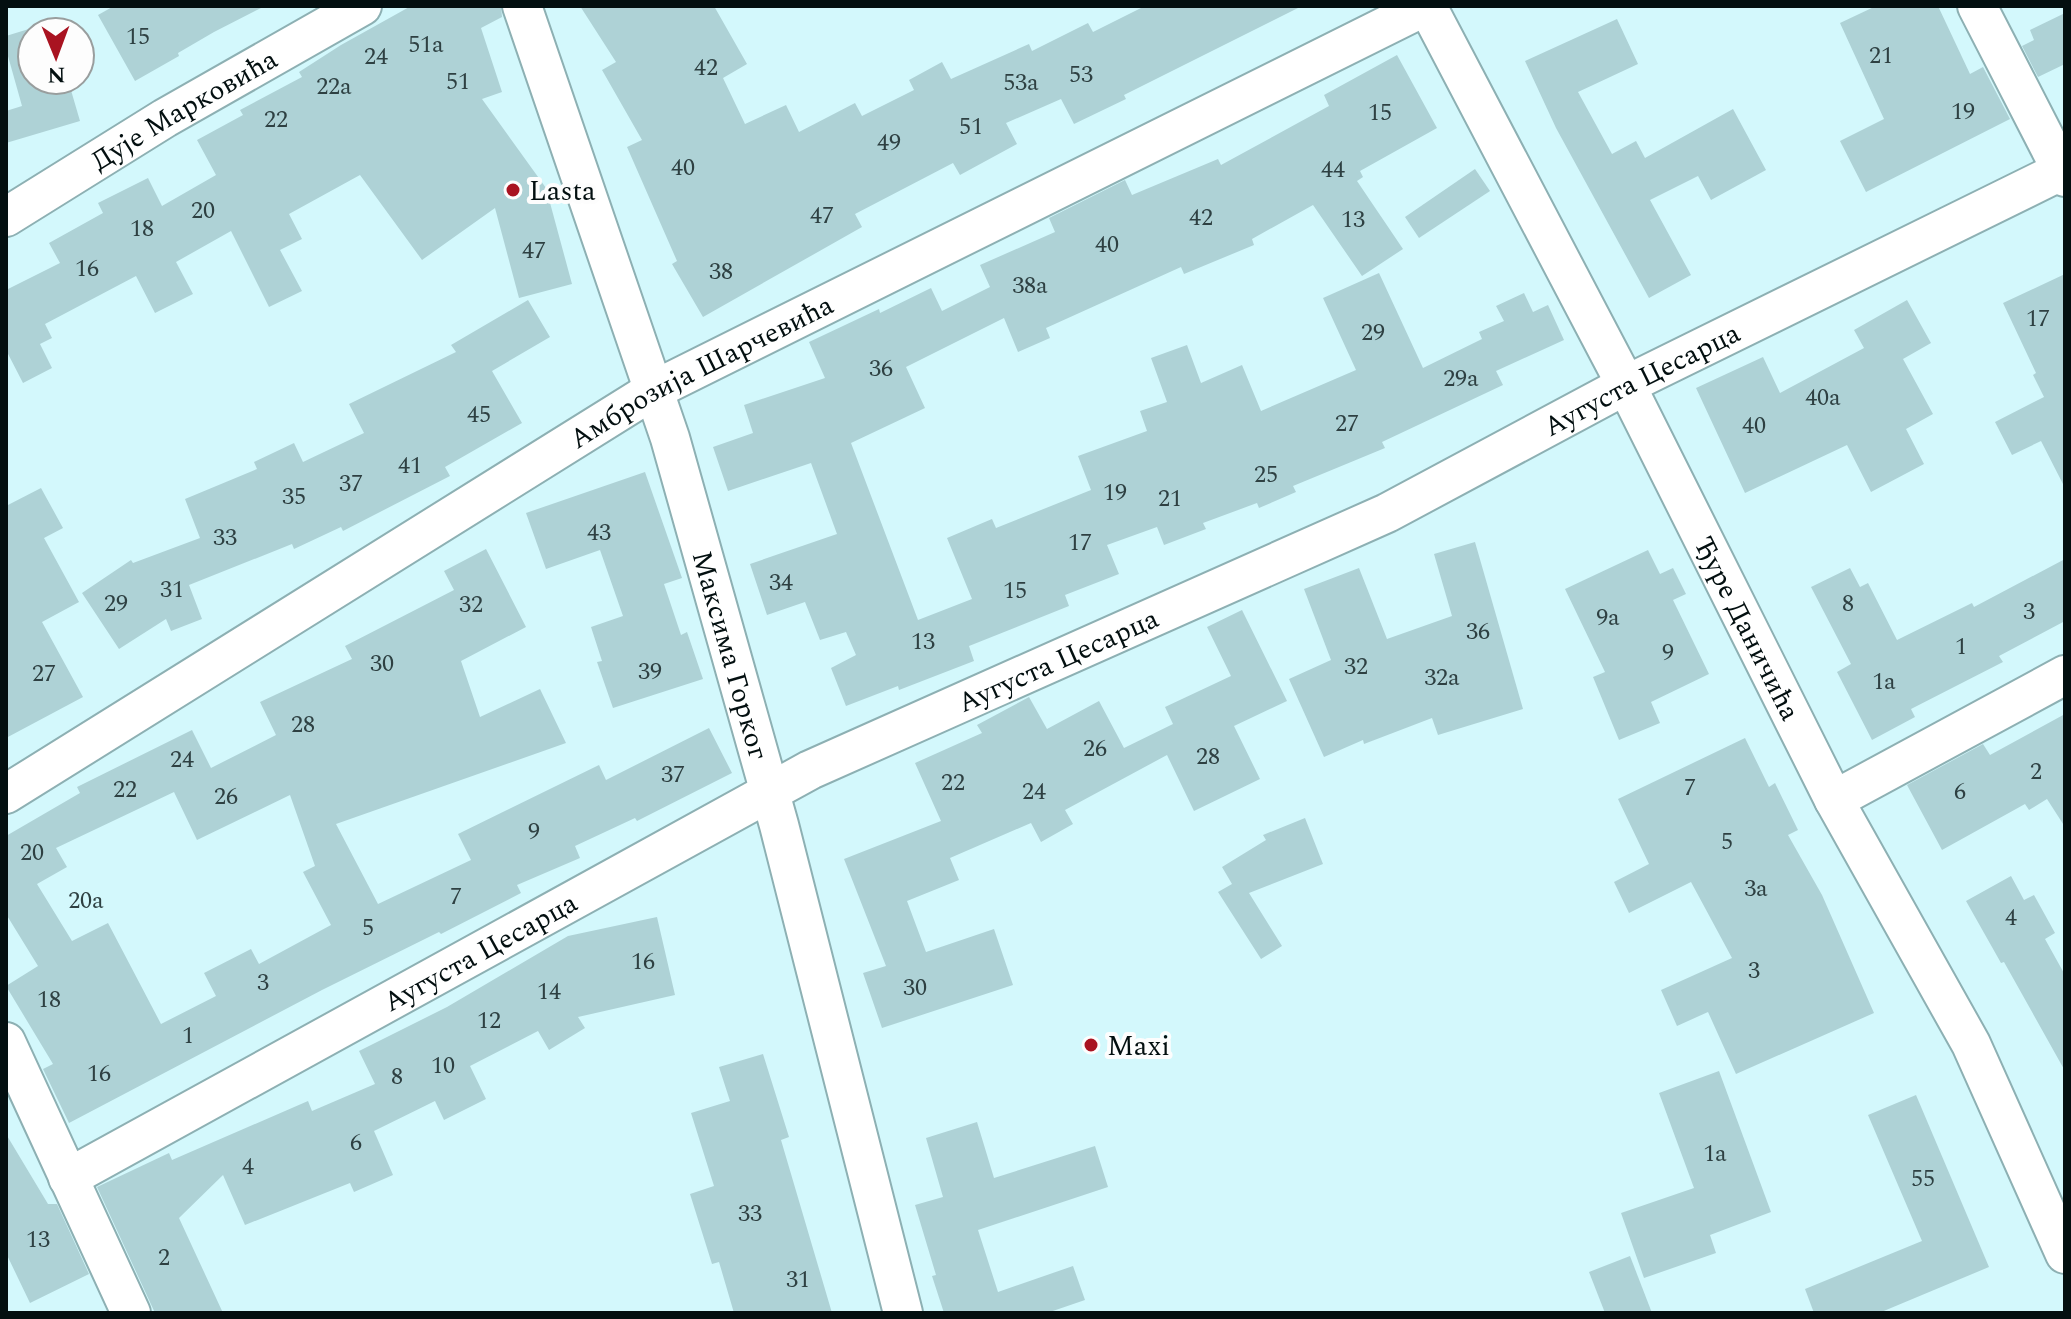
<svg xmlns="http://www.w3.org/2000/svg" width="2071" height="1319" font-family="Spectral,serif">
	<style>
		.building { fill: #aed2d6; fill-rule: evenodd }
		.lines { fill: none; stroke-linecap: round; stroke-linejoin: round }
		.minor-casing { stroke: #8db0b3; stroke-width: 42 }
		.minor { stroke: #fff; stroke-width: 38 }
		.poi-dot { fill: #a91321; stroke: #fdfdfd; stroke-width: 3 }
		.labels { text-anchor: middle; stroke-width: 8; stroke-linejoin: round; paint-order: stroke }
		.number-label { font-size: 24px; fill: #2e4042 }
		.street-label { font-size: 28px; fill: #030f10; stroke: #fdfdfd }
		.poi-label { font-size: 28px; fill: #030f10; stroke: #fdfdfd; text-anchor: start }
	</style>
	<rect width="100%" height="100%" fill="#d3f8fc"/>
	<g class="building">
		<path d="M114,6h151l-51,26 -36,21 1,3 -44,25 -37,-66z"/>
		<path d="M411,6h90l1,11 -21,11 21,64 -20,7 64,89 26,96 -53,14 -24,-90 -73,52 -62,-85 -71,39 13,25 -22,11 22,41 -33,16 -38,-76 -55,31 17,32 -38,19 -19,-37 -91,48 7,14 -12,6 12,24 -29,15 -17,-33v-60l54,-27 -11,-20 54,-30 -5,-10 50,-25 14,28 54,-31 -19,-35 46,-25 -3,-5 62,-33 -3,-5 42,-27z"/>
		<path d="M580,6h134l33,58 -24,14 22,46 41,-19 13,27 56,-29 7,13 52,-26 -5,-10 33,-18 9,17 78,-35 3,7 56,-28 5,9 52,-26h157l-178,89 2,4 -52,25 -13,-25 -55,24 11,21 -57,31 -7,-12 -98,51 7,13 -159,90 -31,-53 5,-3 -50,-114 15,-7 -40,-70 14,-8z"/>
		<path d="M1876,6h62l32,68 13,-7 27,52 -144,73 -26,-51 44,-22 -44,-96z"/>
		<path d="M2065,13v51l-27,13 -16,-31 12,-6 -4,-10z"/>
		<path d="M1617,19l21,45 -60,28 34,62 24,-13 9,17 88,-49 33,61 -55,30 -13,-24 -48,24 41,75 -42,23 -93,-170 -31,-67z"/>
		<path d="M32,28v52h36l12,41 -74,22v-32l16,-5 -16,-57v-13z"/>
		<path d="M1397,55l40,73 -77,43 3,6 -6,4 46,68 -41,27 -49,-71 -61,34 2,6 -70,29 -3,-7 -135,61 4,10 -32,14 -14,-34 -98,49 19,41 -74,35 67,177 54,-21 -25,-61 45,-19 4,9 95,-38 -13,-34 69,-25 -7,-20 27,-9 -16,-44 36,-13 14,38 41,-18 19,46 95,-41 -33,-72 56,-25 44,95 59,-29 -3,-7 25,-11 -8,-15 28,-13 9,19 15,-7 16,35 -68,31 7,14 -121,57 3,6 -92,38 3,6 -37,16 -2,-5 -54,20 3,6 -42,16 -7,-18 -50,18 12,29 -54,21 4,11 -100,40 5,15 -75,29 -1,-4 -52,20 -15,-38 25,-13 -10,-23 -26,8 -15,-38 -38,13 -17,-51 87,-30 -26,-71 -83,28 -15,-44 40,-14 -9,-28 81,-27 -16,-36 70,-33 1,4 51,-25 11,23 48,-24 -10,-22 75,-33 -6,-14 76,-38 7,15 86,-36 3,6 108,-59 -5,-11z"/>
		<path d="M1475,169l15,22 -71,47 -14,-21z"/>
		<path d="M2065,274v214l-24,-47 -29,14 -17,-33 49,-25 -11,-22 3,-2 -33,-70z"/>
		<path d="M528,300l22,37 -58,34 30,52 -77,44 5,9 -107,55 -2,-4 -47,22 -2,-5 -103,41 13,34 -31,12 -5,-12 -47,30 -37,-56 49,-33 2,3 67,-25 -15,-39 72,-30 -3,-7 40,-19 9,19 61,-29 -15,-29 107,-52 -5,-7z"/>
		<path d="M1907,300l24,43 -28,16 30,55 -27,15 18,35 -53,28 -24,-47 -102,48 -49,-105 67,-31 17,36 84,-45 -10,-18z"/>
		<path d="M645,472l37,106 -18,6 17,51 6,-3 16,47 -90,29 -16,-46 5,-1 -11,-34 32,-11 -23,-66 -54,19 -20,-56z"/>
		<path d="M41,488l22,40 -19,10 35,64 -37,20 41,75 -77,41v-232z"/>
		<path d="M1475,542l48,167 -85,26 -6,-17 -68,26 -1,-4 -39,17 -35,-78 42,-19 -27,-71 55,-21 28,71 65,-23 -18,-62z"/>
		<path d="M486,549l40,78 -65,34 19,56 60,-28 26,54 -230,81 42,80 93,-44 -13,-26 141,-69 7,15 103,-52 23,45 -95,48 -2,-3 -60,28 5,12 -63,27 4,8 -80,41 -2,-2 -117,58 -253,133 -26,-54 10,-5 -47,-78 32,-20 -32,-52v-78l74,-43 -3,-6 115,-57 19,38 65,-33 -16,-33 92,-43 -7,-13 109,-56 -10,-19zM174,792l23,48 93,-45 25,71 -12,6 28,53 -72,39 -8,-15 -47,24 12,23 -55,28 -53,-101 -36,18 -35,-57 30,-17 -11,-19z"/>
		<path d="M1648,550l12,24 13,-6 13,26 -13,6 36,74 -58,28 9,21 -41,17 -26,-63 12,-5 -40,-83z"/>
		<path d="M2065,559v62l-66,35 4,6 -92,47 4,8 -43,23 -35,-68 14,-8 -40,-77 39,-19 10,19 8,-4 29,57 75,-37 2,4z"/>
		<path d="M1242,610l45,91 -53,25 26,53 -66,32 -27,-56 -102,55 8,14 -32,18 -10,-19 -81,35 9,22 -52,21 19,51 68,-23 19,56 -131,43 -19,-55 23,-7 -42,-107 97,-38 -26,-58 67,-30 -5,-8 52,-28 18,32 52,-28 25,47 49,-24 -8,-17 66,-31 -24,-49z"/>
		<path d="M2065,714v113l-18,-28 -18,11 -4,-6 -83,46 -35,-65 76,-41 7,11z"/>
		<path d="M1745,738l24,49 6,-4 23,47 -10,5 34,60 52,118 -138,61 -28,-62 -31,14 -16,-36 71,-32 -41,-76 -62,31 -15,-31 35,-18 -31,-65z"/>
		<path d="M1305,818l18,46 -74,29 33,53 -21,13 -43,-67 14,-8 -10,-17 44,-27 -3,-5z"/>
		<path d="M2011,876l13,24 10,-5 21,38 -10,6 20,36v96l-61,-109 -3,1 -35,-62z"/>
		<path d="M657,917l18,78 -97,22 7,11 -36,22 -11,-19 -68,35 16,33 -42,21 -9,-19 -61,30 19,44 -39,17 -4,-9 -105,42 -22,-50 -44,43 44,95h-68l-58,-126 72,-34 3,7 136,-59 4,10 63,-27 -16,-33 88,-44 121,-71z"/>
		<path d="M763,1054l26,83 -8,3 51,173h-98l-15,-51 -7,2 -22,-70 24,-8 -23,-73 39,-12 -11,-34z"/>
		<path d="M1719,1071l52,141 -61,23 6,18 -72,25 -23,-65 73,-25 -35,-95z"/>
		<path d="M1916,1095l73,172 -110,46h-65l-9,-24 117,-48 -54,-126z"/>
		<path d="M977,1122l17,56 101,-32 13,41 -130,43 20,62 75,-26 12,34 -38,13h-103l-12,-37 4,-1 -21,-70 28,-8 -17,-59z"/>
		<path d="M6,1134l42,70h9l32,70 -59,29 -24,-50z"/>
		<path d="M1630,1256l22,57h-47l-16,-41z"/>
	</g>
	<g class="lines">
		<g class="minor-casing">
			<g id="minor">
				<path id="s1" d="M522,6l148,432 109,387 124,488"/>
				<path id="s2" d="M1427,6l199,379 208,415 137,244 94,210"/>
				<path d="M1977,6l88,171"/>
				<path id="s3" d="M6,217l159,-99 197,-112"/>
				<path id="s4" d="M6,794l646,-403 774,-385"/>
				<path d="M1834,800l231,-125"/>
				<path d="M6,1042l125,271"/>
				<path id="s5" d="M68,1178l742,-408 577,-257 239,-128 435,-214"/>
			</g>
		</g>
		<use href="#minor" class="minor"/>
	</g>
	<g class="poi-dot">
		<circle cx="513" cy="190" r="8"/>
		<circle cx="1091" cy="1045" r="8"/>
	</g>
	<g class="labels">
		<g class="number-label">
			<text x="138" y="44">15</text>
			<text x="426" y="52">51a</text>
			<text x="1881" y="63">21</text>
			<text x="376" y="64">24</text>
			<text x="706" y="75">42</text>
			<text x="1081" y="82">53</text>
			<text x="458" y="89">51</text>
			<text x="1021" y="90">53a</text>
			<text x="334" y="94">22a</text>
			<text x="1963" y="119">19</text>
			<text x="1380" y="120">15</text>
			<text x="276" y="127">22</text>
			<text x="971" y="134">51</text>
			<text x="889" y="150">49</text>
			<text x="683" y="175">40</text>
			<text x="1333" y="177">44</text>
			<text x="203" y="218">20</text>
			<text x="822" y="223">47</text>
			<text x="1201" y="225">42</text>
			<text x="1353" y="227">13</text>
			<text x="142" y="236">18</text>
			<text x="1107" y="252">40</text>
			<text x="534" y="258">47</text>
			<text x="87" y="276">16</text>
			<text x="721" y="279">38</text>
			<text x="1030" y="293">38a</text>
			<text x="2038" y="326">17</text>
			<text x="1373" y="340">29</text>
			<text x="881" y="376">36</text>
			<text x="1461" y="386">29a</text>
			<text x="1823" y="405">40a</text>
			<text x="479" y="422">45</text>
			<text x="1347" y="431">27</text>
			<text x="1754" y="433">40</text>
			<text x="410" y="473">41</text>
			<text x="1266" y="482">25</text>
			<text x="351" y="491">37</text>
			<text x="1115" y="500">19</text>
			<text x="294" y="504">35</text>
			<text x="1170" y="506">21</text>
			<text x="599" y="540">43</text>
			<text x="225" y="545">33</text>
			<text x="1080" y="550">17</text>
			<text x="781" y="590">34</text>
			<text x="172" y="597">31</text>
			<text x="1015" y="598">15</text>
			<text x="116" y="611">29</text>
			<text x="1848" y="611">8</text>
			<text x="471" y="612">32</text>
			<text x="2029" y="619">3</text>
			<text x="1608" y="625">9a</text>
			<text x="1478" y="639">36</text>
			<text x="923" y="649">13</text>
			<text x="1961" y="654">1</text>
			<text x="1668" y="660">9</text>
			<text x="382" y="671">30</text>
			<text x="1356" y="674">32</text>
			<text x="650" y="679">39</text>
			<text x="44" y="681">27</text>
			<text x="1442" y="685">32a</text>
			<text x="1884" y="689">1a</text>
			<text x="303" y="732">28</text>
			<text x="1095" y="756">26</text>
			<text x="1208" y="764">28</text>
			<text x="182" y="767">24</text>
			<text x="2036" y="779">2</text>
			<text x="673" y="782">37</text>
			<text x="953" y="790">22</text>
			<text x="1690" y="795">7</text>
			<text x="125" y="797">22</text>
			<text x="1034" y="799">24</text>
			<text x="1960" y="799">6</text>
			<text x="226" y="804">26</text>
			<text x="534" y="839">9</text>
			<text x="1727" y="849">5</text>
			<text x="32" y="860">20</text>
			<text x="1756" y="896">3a</text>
			<text x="456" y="904">7</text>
			<text x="86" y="908">20a</text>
			<text x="2011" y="925">4</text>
			<text x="368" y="935">5</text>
			<text x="643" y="969">16</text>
			<text x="1754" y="978">3</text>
			<text x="263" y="990">3</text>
			<text x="915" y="995">30</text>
			<text x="549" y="999">14</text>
			<text x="49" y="1007">18</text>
			<text x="489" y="1028">12</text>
			<text x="188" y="1043">1</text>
			<text x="443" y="1073">10</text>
			<text x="99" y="1081">16</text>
			<text x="397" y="1084">8</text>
			<text x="356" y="1150">6</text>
			<text x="1715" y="1161">1a</text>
			<text x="248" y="1174">4</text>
			<text x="1923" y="1186">55</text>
			<text x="750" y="1221">33</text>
			<text x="38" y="1247">13</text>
			<text x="164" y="1265">2</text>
			<text x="798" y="1287">31</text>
		</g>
		<g class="street-label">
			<text dy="10" stroke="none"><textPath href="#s3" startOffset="208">Дује Марковића</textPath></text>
			<text dy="10" stroke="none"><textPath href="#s4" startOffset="814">Амброзија Шарчевића</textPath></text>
			<text dy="10" stroke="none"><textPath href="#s5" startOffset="1766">Аугуста Цесарца</textPath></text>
			<text dy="10" stroke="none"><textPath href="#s2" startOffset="700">Ђуре Даничића</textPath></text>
			<text dy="10" stroke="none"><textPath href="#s1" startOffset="682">Максима Горког</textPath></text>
			<text dy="10" stroke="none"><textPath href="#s5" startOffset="1118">Аугуста Цесарца</textPath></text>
			<text dy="10" stroke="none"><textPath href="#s5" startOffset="470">Аугуста Цесарца</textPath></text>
		</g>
		<g class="poi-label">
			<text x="529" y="200">Lasta</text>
			<text x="1107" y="1055">Maxi</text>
		</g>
	</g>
	<rect width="2071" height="1319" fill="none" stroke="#030f10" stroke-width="16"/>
	<g transform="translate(56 56) rotate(179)"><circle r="38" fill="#fdfdfd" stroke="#999e9e" stroke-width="2"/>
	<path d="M0-6L14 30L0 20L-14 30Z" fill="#a91321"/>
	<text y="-12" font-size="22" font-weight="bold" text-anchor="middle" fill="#030f10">N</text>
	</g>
</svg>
